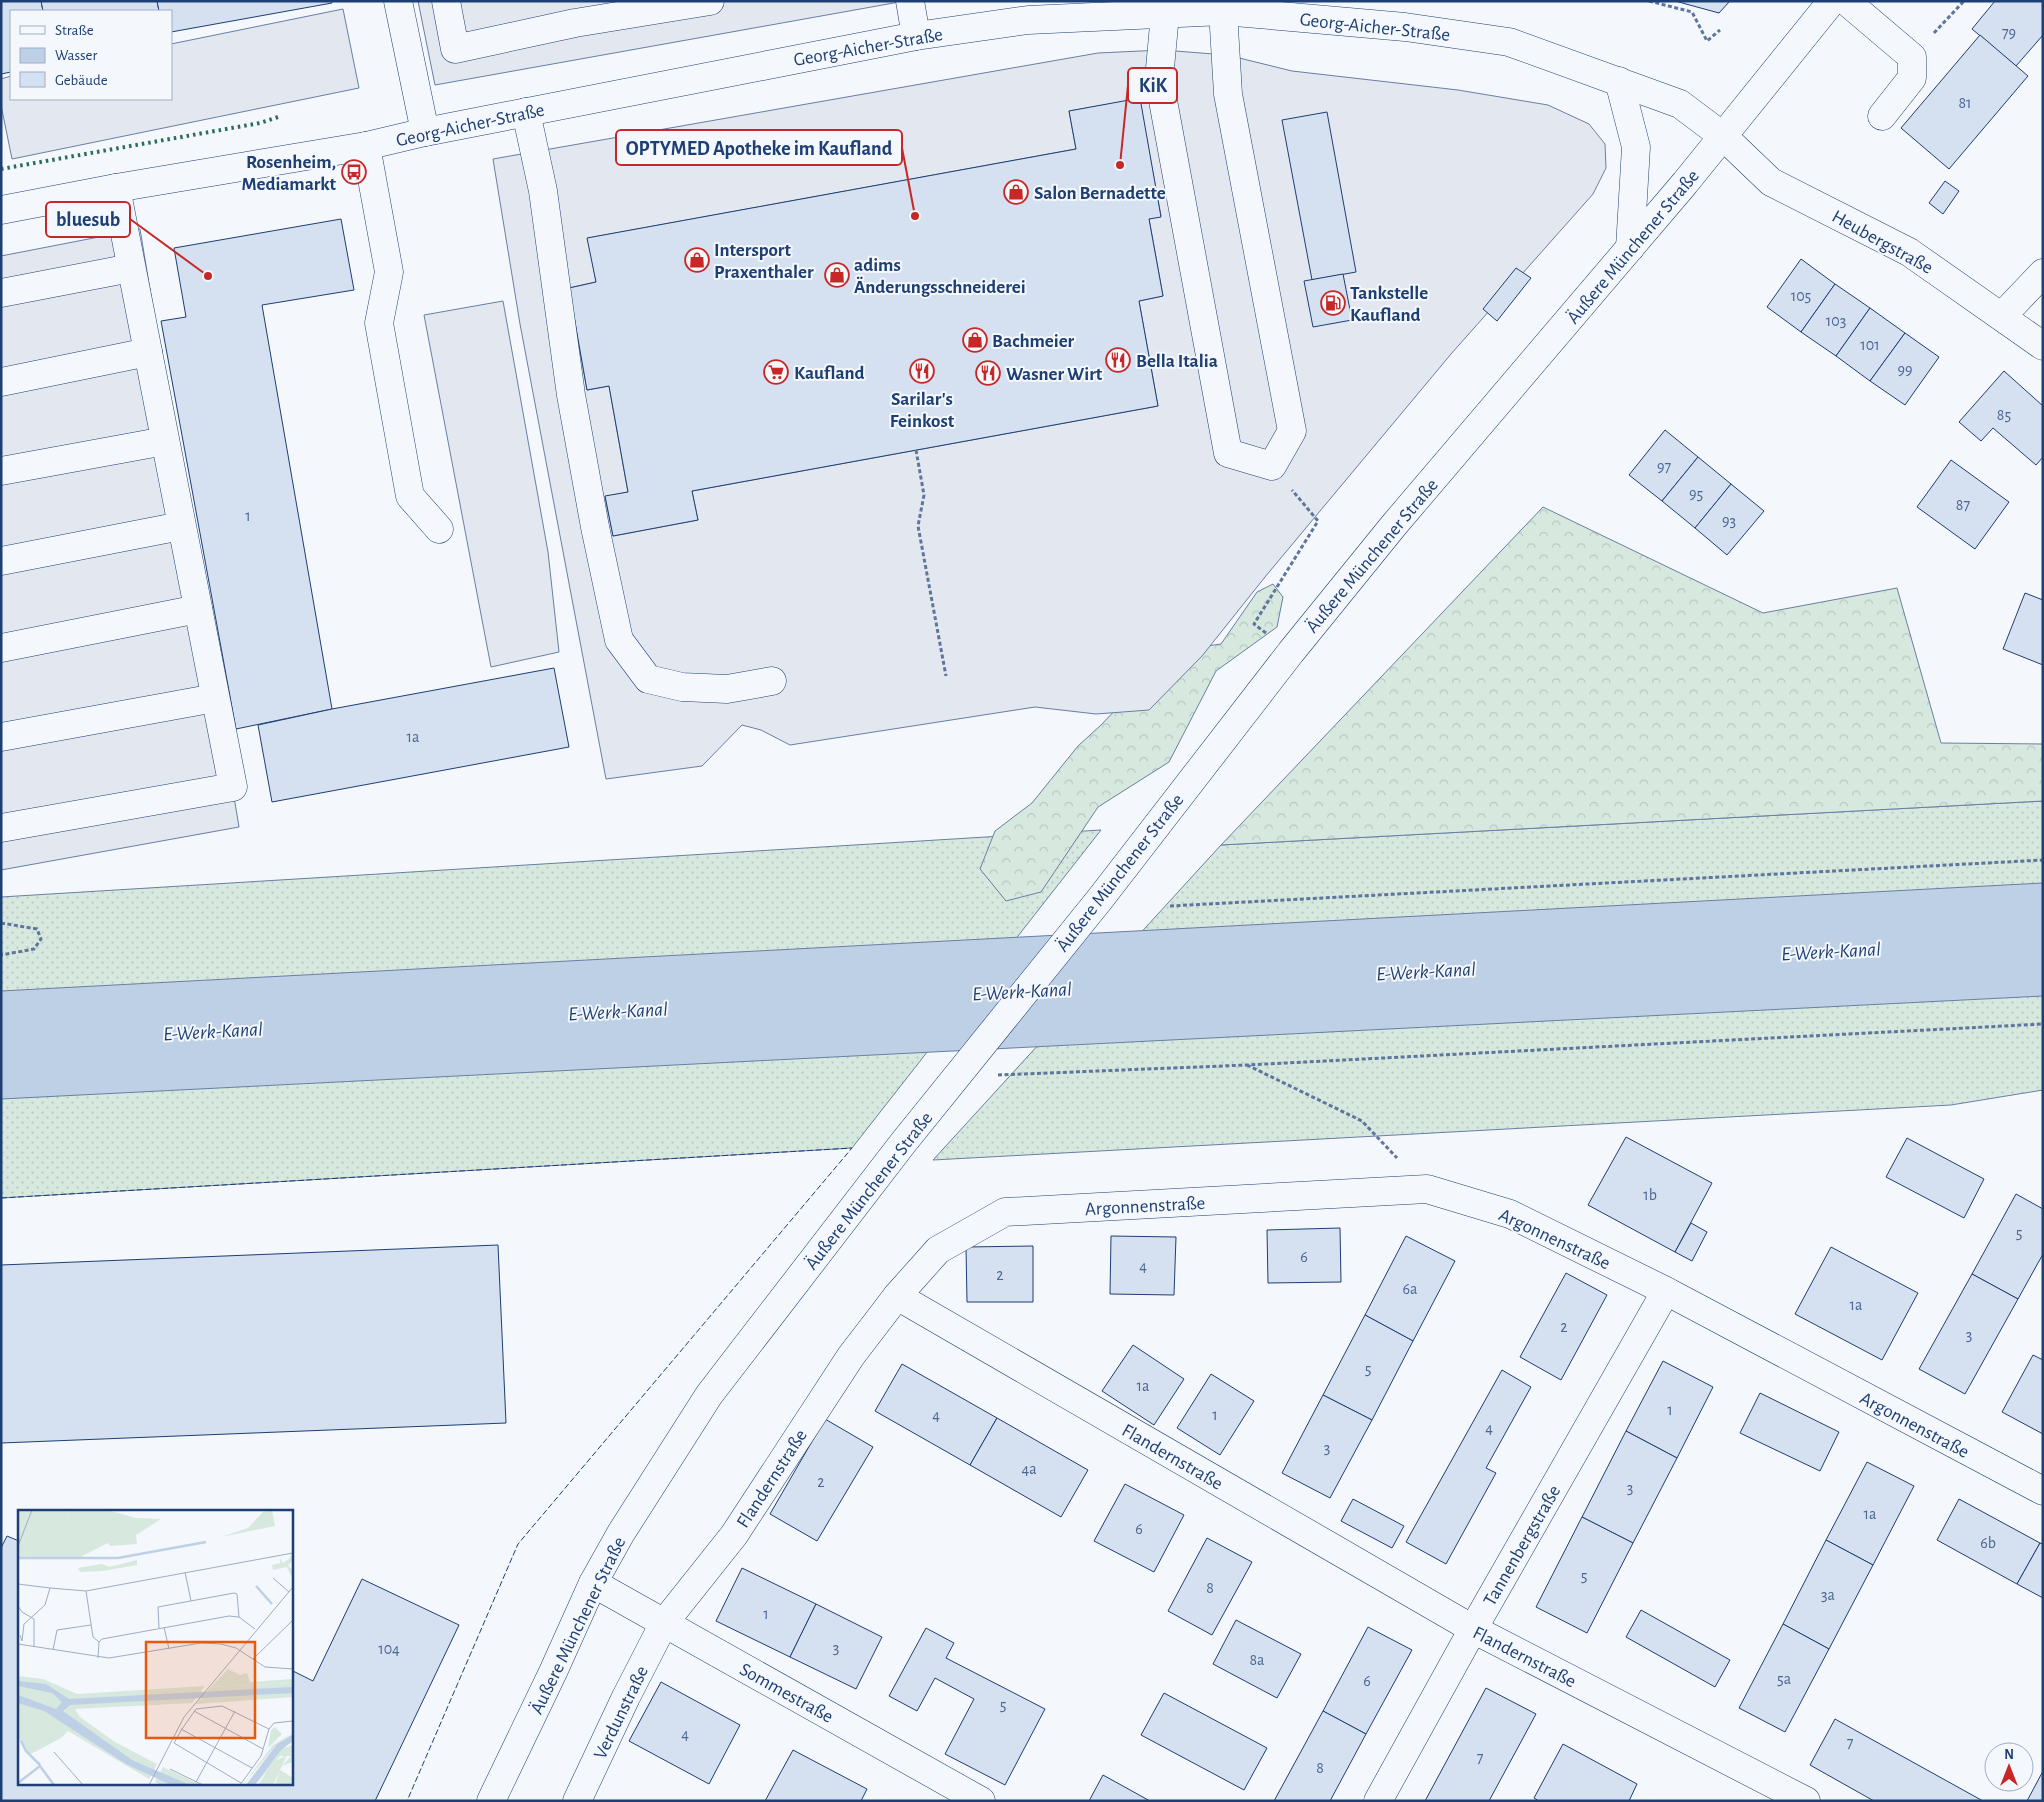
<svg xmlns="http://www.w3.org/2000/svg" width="2044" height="1802" font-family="'Alegreya Sans',sans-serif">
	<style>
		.grass { fill: url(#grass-dots); stroke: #687fa3 }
		.forest { fill: url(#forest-crowns); stroke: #687fa3 }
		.parking { fill: #e3e8f0; stroke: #687fa3; fill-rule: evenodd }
		.water { fill: #bed0e5; stroke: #687fa3 }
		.building { fill: #d5e0f0; stroke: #1d3f73 }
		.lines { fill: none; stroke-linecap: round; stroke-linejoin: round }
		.minor-casing { stroke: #1d3f73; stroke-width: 29 }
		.major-casing { stroke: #1d3f73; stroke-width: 29 }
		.path { stroke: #5e769c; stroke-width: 3; stroke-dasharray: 4 2.5; stroke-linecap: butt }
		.minor { stroke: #f4f7fb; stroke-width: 28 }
		.major { stroke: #f4f7fb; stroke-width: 28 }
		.hedge { stroke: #2c6c60; stroke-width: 4; stroke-dasharray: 2.5 4; stroke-linecap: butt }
		.fence { stroke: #1d3f73; stroke-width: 1; stroke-dasharray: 6 2.5; stroke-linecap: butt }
		.labels { text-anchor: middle; stroke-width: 4; stroke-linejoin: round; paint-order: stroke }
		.number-label { font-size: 16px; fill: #4b6792 }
		.street-label { font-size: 19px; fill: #1d3f73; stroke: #f4f7fb }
		.poi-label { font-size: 19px; font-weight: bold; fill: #1d3f73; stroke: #f4f7fb; text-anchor: start }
		.water-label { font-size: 20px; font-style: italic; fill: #1d3f73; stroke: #f4f7fb }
		.inset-river { fill: none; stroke: #bed0e5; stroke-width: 2.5 }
		.inset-road { fill: none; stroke: #9eadc5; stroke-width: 1 }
		.view { fill: #e8590c; fill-opacity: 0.15; stroke: #e8590c; stroke-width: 2.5 }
		.inset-edge { fill: none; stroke: #1d3f73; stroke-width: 2.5 }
		.leader { fill: none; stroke: #c62828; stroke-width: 2 }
		.callout-dot { fill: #c62828; stroke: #f4f7fb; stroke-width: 2 }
		.callout { fill: #f4f7fb; stroke: #c62828; stroke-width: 2 }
		.callout-label { font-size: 20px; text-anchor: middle; font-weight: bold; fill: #1d3f73 }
	</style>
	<defs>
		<pattern id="grass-dots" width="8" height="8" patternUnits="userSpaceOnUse" patternTransform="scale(1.25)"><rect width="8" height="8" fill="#d7e8df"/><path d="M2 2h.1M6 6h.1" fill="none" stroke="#b8c8c3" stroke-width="1.8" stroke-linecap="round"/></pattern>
		<pattern id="forest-crowns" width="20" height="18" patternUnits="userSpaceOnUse" patternTransform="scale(1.25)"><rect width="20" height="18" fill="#d7e8df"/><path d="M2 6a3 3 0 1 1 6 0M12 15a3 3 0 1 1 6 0" fill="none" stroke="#b8c8c3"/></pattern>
	</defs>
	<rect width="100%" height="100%" fill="#f4f7fb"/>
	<g class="grass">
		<path d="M2043,801v289l-92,15 -1018,55 288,-315z"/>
		<path d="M1101,830l-249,318 -851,50v-301z"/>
	</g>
	<g class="forest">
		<path d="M1543,507l220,106 134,-25 44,155 102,1v57l-822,44z"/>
		<path d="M1273,584l10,13 -6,30 -61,44 -47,91 -71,45 -57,85 -35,9 -26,-32 15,-38 37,-28 46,-57 22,-20 72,-75 49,-7 36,-52z"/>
	</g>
	<g class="parking">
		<path d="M418,1h487l-470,84z"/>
		<path d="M343,9l16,79 -347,71 -11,-54v-26l10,-3v23h160v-55z"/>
		<path d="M1162,50l65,5 65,16 166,19 90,15 41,19 16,20 1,24 -13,26 -142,160 -186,223 -63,79 -53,54 -53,4 -61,-7 -245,38 -29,-15 -19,-5 -40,41 -96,13 -86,-455 -27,-165 605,-106zM1139,99l22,117 -12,3 14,77 -24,5 19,105 -466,85 6,29 -85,16 -8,-39 23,-5 -19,-106 -22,4 -18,-102 27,-6 -8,-44 488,-89 -7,-38z"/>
		<path d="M140,229l99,598 -238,43v-614z"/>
		<path d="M503,301l45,251 11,100 -68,15 -67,-352z"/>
	</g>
	<path class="water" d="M2043,883v113l-2042,103v-108z"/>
	<g class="building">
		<path d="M1,1h40l2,10h-32v61l-10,2z"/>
		<path d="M41,1h116l2,10h-116z"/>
		<path d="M157,1h175v2l-161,29v-21h-12z"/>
		<path d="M1675,1h55l-11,12z"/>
		<path d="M1995,1h48v34l-27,31 -44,-37z"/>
		<path d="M1980,35l48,41 -79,93 -48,-41z"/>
		<path d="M1140,98l21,119 -12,2 14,77 -24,5 19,105 -466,85 6,29 -85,16 -8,-40 23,-4 -19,-106 -22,4 -18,-102 27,-6 -9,-44 489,-89 -7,-38z"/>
		<path d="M1327,112l29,160 -44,8 -30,-160z"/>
		<path d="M1945,181l14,10 -16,23 -14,-11z"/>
		<path d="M341,219l13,71 -92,15 70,404 -96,20 -75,-408 25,-4 -12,-69z"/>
		<path d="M1801,259l34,25 -34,48 -34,-25z"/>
		<path d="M1516,268l15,10 -34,43 -14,-12z"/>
		<path d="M1343,274l9,46 -39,7 -9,-46z"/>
		<path d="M1835,284l35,24 -34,48 -35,-24z"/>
		<path d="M1870,308l35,25 -35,48 -34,-25z"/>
		<path d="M1905,333l34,24 -34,48 -35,-24z"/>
		<path d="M2004,371l39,35v51l-7,8 -43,-37 -12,13 -22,-19z"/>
		<path d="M1665,430l33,27 -36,44 -33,-26z"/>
		<path d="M1698,457l33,27 -36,44 -33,-27z"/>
		<path d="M1951,460l58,42 -34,47 -58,-42z"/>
		<path d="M1731,484l33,27 -37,44 -32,-27z"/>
		<path d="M2025,593l18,7v65l-40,-16z"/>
		<path d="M554,668l15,79 -297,55 -14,-77 74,-16z"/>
		<path d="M1626,1137l86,46 -37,69 -87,-47z"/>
		<path d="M1907,1138l77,41 -20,39 -78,-41z"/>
		<path d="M2016,1194l27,15v45l-25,45 -46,-25z"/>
		<path d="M1691,1223l16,9 -15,29 -17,-9z"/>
		<path d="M1340,1228l1,54 -73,1 -1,-53z"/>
		<path d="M1111,1236l65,1 -2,58 -64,-1z"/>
		<path d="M1406,1236l49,25 -42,80 -48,-26z"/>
		<path d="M498,1245l8,178 -505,20v-178z"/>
		<path d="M1033,1246v56h-66l-1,-55z"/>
		<path d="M1831,1247l87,46 -36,67 -87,-46z"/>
		<path d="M1566,1273l41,22 -46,85 -41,-23z"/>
		<path d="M1972,1274l46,25 -53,95 -46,-25z"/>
		<path d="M1365,1315l48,26 -41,79 -49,-25z"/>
		<path d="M1133,1345l51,34 -30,46 -52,-34z"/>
		<path d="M2033,1355l10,5v74l-41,-22z"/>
		<path d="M1663,1361l50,26 -36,71 -51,-27z"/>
		<path d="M902,1364l95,54 -27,47 -95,-54z"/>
		<path d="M1502,1370l29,17 -45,81 10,5 -50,91 -40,-22z"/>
		<path d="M1211,1374l43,27 -34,54 -43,-27z"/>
		<path d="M1760,1393l79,39 -19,39 -80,-38z"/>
		<path d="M1323,1395l49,25 -42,78 -48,-25z"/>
		<path d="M997,1418l91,52 -27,47 -91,-52z"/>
		<path d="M825,1419l48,28 -56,94 -47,-27z"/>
		<path d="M1626,1431l51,27 -44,85 -51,-26z"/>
		<path d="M1867,1462l47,24 -41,79 -47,-25z"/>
		<path d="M1125,1484l59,31 -30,57 -60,-31z"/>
		<path d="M1353,1499l51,27 -12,22 -51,-27z"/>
		<path d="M1959,1499l81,44 -23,41 -80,-44z"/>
		<path d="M1582,1517l51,26 -46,90 -51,-26z"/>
		<path d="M7,1536l12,5v242h272v-113l22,11 49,-102 97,46 -84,176h-374v-253z"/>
		<path d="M1207,1538l45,24 -40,73 -44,-24z"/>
		<path d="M1826,1540l47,25 -44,84 -46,-25z"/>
		<path d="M2040,1543l3,1v54l-26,-14z"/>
		<path d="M742,1568l74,36 -26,53 -74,-36z"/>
		<path d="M816,1604l66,33 -26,52 -66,-32z"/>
		<path d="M1641,1610l89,50 -15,27 -89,-50z"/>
		<path d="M1236,1620l65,34 -24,44 -64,-34z"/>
		<path d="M1783,1624l46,25 -44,83 -46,-24z"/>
		<path d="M1368,1627l44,23 -46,84 -43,-23z"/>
		<path d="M926,1628l28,15 -8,15 99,51 -40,76 -60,-31 29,-55 -39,-21 -18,33 -28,-15z"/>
		<path d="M661,1682l79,43 -31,59 -80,-43z"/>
		<path d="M1486,1688l50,26 -47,87h-64z"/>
		<path d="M1164,1693l103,55 -23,42 -103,-55z"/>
		<path d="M1323,1711l43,23 -36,67h-56z"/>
		<path d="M1835,1719l148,82h-109l-64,-36z"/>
		<path d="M1563,1744l74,40 -8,17h-90l-5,-3z"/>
		<path d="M793,1750l74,39 -6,12h-96z"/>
		<path d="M2043,1771v30h-16z"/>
		<path d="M1103,1775l47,26h-61z"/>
	</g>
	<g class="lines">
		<g class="minor-casing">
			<g id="minor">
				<path d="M398,1l27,131"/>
				<path d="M446,1l9,48 120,-26 135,-22"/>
				<path d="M910,1l6,35"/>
				<path d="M1164,1l1,13 -6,65 69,374 44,13 20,-35 -64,-337 -5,-83"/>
				<path d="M1846,1l66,56v21l-30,38"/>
				<path d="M526,112l17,79 28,204 24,132 24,113 29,39 34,8 45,2 45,-8"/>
				<path d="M366,146l23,126 -10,51 31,173 29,33"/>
				<path d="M1,210l115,-22 250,-42 59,-14 491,-96 112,-16 195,-9 182,16 104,15 171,62 44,33 47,45 138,70 134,94"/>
				<path d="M1,293l130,-25"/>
				<path d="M2002,316l41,-43"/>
				<path d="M1,382l147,-30"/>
				<path d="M1,471l164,-30"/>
				<path d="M1,561l180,-35"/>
				<path d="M1,648l197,-39"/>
				<path d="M1,737l214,-39"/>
				<path d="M1,828l232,-41 -117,-599"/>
				<path d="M897,1296l576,333 333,172"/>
				<path d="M593,1583l388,218"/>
				<path d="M577,1801l49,-104 38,-74 70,-88 117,-179 46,-60 41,-46 67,-38 422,-23 83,25 156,77 377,200"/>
				<path d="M1378,1801l95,-172 193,-338"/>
			</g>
		</g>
		<g class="major-casing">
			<g id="major">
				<path d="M1619,81l17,66 -6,101"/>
				<path d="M491,1801l62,-129 40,-89 28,-50 88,-138 194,-252 197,-244 191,-247 103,-127 291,-342 147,-182"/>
			</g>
		</g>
		<g class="path">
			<path d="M1649,1l43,11 15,29 13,-11"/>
			<path d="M1934,33l30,-32"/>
			<path d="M916,450l8,45 -6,31 28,150"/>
			<path d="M1266,633l-12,-9 64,-103 -26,-31"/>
			<path d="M1170,906l873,-46"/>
			<path d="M1,923l36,6 4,10 -7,10 -33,6"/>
			<path d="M1247,1065l115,56 35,37"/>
			<path d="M998,1075l249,-10 796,-41"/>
		</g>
		<use href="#minor" class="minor"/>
		<use href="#major" class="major"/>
		<path class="hedge" d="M1,169l259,-46 18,-6"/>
		<path class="fence" d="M1,1198l851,-50 -334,396 -111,257"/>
	</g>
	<defs>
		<g id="bus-ring" transform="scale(1.25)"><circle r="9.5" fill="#f4f7fb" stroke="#c62828" stroke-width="1.5"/><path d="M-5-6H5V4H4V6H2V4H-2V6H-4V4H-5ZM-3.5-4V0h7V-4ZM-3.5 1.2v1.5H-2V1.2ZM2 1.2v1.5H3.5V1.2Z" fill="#c62828"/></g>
		<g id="shop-ring" transform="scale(1.25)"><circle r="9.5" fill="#f4f7fb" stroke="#c62828" stroke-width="1.5"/><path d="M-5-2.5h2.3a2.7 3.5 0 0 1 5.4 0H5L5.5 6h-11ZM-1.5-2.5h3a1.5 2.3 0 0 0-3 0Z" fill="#c62828"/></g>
		<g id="fuel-ring" transform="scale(1.25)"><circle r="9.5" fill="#f4f7fb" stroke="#c62828" stroke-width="1.5"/><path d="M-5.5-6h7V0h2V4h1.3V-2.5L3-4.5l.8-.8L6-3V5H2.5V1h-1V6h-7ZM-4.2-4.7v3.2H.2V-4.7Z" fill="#c62828"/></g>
		<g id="restaurant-ring" transform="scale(1.25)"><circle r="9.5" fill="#f4f7fb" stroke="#c62828" stroke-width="1.5"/><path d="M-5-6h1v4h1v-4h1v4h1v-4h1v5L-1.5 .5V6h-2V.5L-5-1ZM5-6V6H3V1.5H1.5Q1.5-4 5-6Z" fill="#c62828"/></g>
		<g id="supermarket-ring" transform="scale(1.25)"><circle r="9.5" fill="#f4f7fb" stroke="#c62828" stroke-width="1.5"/><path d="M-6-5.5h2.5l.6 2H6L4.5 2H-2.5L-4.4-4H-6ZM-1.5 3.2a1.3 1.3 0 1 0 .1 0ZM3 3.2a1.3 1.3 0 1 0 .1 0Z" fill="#c62828"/></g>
	</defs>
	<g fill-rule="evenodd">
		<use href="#bus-ring" x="354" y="172"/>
		<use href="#shop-ring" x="1016" y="192"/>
		<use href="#shop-ring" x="697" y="260"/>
		<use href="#shop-ring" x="837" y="275"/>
		<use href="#fuel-ring" x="1333" y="303"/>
		<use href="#shop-ring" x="975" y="340"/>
		<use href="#restaurant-ring" x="1118" y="360"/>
		<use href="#restaurant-ring" x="922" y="371"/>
		<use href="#supermarket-ring" x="776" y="372"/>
		<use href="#restaurant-ring" x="988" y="373"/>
	</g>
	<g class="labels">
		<g class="number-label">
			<text x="2009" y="38">79</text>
			<text x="1965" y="108">81</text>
			<text x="1801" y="301">105</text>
			<text x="1836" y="326">103</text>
			<text x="1870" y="350">101</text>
			<text x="1905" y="375">99</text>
			<text x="2004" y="420">85</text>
			<text x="1664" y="472">97</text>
			<text x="1696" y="499">95</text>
			<text x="1963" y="510">87</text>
			<text x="248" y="521">1</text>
			<text x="1729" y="526">93</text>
			<text x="413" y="742">1a</text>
			<text x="1650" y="1200">1b</text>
			<text x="2019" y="1238">5</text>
			<text x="1304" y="1262">6</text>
			<text x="1143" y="1271">4</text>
			<text x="1000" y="1280">2</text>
			<text x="1410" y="1294">6a</text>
			<text x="1856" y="1310">1a</text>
			<text x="1564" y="1332">2</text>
			<text x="1969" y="1340">3</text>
			<text x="1368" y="1374">5</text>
			<text x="1143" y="1391">1a</text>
			<text x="1670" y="1415">1</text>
			<text x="936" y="1420">4</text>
			<text x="1215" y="1420">1</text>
			<text x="1489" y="1433">4</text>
			<text x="1327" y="1453">3</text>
			<text x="1029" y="1474">4a</text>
			<text x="821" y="1487">2</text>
			<text x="1630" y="1493">3</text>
			<text x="1870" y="1519">1a</text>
			<text x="1139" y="1534">6</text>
			<text x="1988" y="1548">6b</text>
			<text x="1584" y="1581">5</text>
			<text x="1210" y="1593">8</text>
			<text x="1828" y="1600">3a</text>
			<text x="766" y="1619">1</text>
			<text x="836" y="1653">3</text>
			<text x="389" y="1654">104</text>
			<text x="1257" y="1665">8a</text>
			<text x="1784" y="1684">5a</text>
			<text x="1367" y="1686">6</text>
			<text x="1003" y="1710">5</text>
			<text x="685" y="1739">4</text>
			<text x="1850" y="1748">7</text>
			<text x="1480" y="1763">7</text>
			<text x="1320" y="1773">8</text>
		</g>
		<g class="street-label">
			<text transform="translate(1375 26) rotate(6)" y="7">Georg-Aicher-Straße</text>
			<text transform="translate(868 46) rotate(-10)" y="7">Georg-Aicher-Straße</text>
			<text transform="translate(470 124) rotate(-12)" y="7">Georg-Aicher-Straße</text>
			<text transform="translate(1883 241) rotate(29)" y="7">Heubergstraße</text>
			<text transform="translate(1632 246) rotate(-50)" y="7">Äußere Münchener Straße</text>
			<text transform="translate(1371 555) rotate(-50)" y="7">Äußere Münchener Straße</text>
			<text transform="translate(1119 872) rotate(-52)" y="7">Äußere Münchener Straße</text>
			<text transform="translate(868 1190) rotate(-52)" y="7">Äußere Münchener Straße</text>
			<text transform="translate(1145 1205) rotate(-3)" y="7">Argonnenstraße</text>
			<text transform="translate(1555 1238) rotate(25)" y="7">Argonnenstraße</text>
			<text transform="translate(1915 1424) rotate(28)" y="7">Argonnenstraße</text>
			<text transform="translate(1173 1456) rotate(30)" y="7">Flandernstraße</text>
			<text transform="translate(771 1478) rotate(-57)" y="7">Flandernstraße</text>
			<text transform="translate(1521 1545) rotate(-60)" y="7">Tannenbergstraße</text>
			<text transform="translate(577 1625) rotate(-64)" y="7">Äußere Münchener Straße</text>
			<text transform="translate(1525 1656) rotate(27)" y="7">Flandernstraße</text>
			<text transform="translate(787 1692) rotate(29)" y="7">Sommestraße</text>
			<text transform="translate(620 1712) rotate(-64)" y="7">Verdunstraße</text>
		</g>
		<g class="poi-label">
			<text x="336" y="168" text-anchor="end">Rosenheim,<tspan x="336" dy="22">Mediamarkt</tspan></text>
			<text x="1034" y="199">Salon Bernadette</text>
			<text x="714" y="256">Intersport<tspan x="714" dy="22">Praxenthaler</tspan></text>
			<text x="854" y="271">adims<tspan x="854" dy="22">Änderungsschneiderei</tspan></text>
			<text x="1350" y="299">Tankstelle<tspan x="1350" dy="22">Kaufland</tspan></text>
			<text x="992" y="347">Bachmeier</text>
			<text x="1136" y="367">Bella Italia</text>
			<text x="794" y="379">Kaufland</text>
			<text x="1006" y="380">Wasner Wirt</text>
			<text x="922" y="405" text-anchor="middle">Sarilar's<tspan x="922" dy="22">Feinkost</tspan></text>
		</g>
		<g class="water-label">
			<text transform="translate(1831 951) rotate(-3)" y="7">E-Werk-Kanal</text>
			<text transform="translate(1426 971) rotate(-3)" y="7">E-Werk-Kanal</text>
			<text transform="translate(1022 991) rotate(-3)" y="7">E-Werk-Kanal</text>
			<text transform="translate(618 1011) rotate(-3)" y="7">E-Werk-Kanal</text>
			<text transform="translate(213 1031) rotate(-3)" y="7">E-Werk-Kanal</text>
		</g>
	</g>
	<g transform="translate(18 1510)">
		<rect width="275" height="275" fill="#f4f7fb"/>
		<path d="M12,0h41l-5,13 -43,15 7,19 48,2 -60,-1v-21zM254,0l3,16 -54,11 27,-9 15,-16zM0,166l25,3 34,15 128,-8 -13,17 -117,6 5,8 35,25 42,22 -8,15 -81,-48 -7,7 -32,17 -11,-17zM275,173v14l-97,7 15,-17zM257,217l7,7 -14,14 3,-18zM275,222l-16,12 -34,41 29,-39zM269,245l-14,30h-15l15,-23zM145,257l38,18h-40l-6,-3zM262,260l13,8v7h-18z" fill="#d7e8df"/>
		<path d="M0,0h12l-12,27zM53,0h36l29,8 25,1 -25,16 1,9 -27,2 -2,-3 -30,15 -48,-1 -7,-19 11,-27 32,12zM272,44l3,7 -5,4 5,6v9l-6,-13 -14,3 -1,-5 8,-2v-5l3,5 7,-5zM119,50v5l-35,6 -22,1 -2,-4 24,-4 7,3zM210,159l12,6 7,-2 3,9 43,-3v4l-82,4zM275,235l-1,17 -10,4 9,-10h-11l-25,29 26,-36z" fill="#d7e8df"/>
		<path d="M0,171l28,3 23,15 224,-12v6l-223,12 -7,6 69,49 58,25h-19l-45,-21 -82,-53 -26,-8v-8l38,14 6,-7 -10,-9 -34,-7zM275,224v7l-12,9 -26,35h-9l31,-41z" fill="#bed0e5"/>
		<path class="inset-river" d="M0,48h100l88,-16M238,76l16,18M3,231l5,10 14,14M0,273l22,-17 14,19"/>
		<path class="inset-road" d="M0,36l14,-36M167,62l6,29M255,68l16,14M0,74l32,4M68,81l7,46 6,5M0,96l4,6 12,7v28M146,117l5,22M141,118l-1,-21 76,-14 3,1 2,23M2,125l2,6 2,-17 21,-19 5,-17 36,3 207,-38M81,132l3,-3 127,-23 10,1 16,12M0,134l91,14 92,-15 20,1 15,4 29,19 28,2M35,140l4,-20 34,-5M80,148l1,-16M235,149l40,-39M176,201l69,38M163,219l71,39M36,242l29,33M152,259l33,16M178,272l39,-71M223,273l-67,-40 8,-14 14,-20 26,-3 47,23M131,275l35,-68 109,-130M222,275l21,-29 8,-27 5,-6 19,-2"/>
		<path class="view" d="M128,132h109v96h-109z"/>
		<rect width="275" height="275" class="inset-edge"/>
	</g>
	<path class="leader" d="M1120 165L1128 85M915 216L902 148M208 276L130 219"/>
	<g class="callout-dot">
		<circle cx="1120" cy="165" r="5"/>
		<circle cx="915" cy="216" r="5"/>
		<circle cx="208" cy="276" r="5"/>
	</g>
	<g class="callout">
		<rect x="1128" y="68" width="49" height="35" rx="5"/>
		<rect x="616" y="130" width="286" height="35" rx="5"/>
		<rect x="46" y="202" width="84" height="35" rx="5"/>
	</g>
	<g class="callout-label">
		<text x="1153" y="92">KiK</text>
		<text x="759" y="155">OPTYMED Apotheke im Kaufland</text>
		<text x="88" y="226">bluesub</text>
	</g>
	<rect width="2044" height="1802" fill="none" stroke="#1d3f73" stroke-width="5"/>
	<rect x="10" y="10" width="162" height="90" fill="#f4f7fb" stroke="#9eadc5"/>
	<rect x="20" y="26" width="25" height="8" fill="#f4f7fb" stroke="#9eadc5"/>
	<text x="55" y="35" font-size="15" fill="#1d3f73">Straße</text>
	<rect x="20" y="48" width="25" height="15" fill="#bed0e5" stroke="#9eadc5"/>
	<text x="55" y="60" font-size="15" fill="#1d3f73">Wasser</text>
	<rect x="20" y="72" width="25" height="15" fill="#d5e0f0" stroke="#9eadc5"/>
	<text x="55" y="85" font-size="15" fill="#1d3f73">Gebäude</text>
	<g transform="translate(2009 1767)"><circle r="24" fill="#f4f7fb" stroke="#9eadc5"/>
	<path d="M0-4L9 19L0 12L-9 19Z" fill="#c62828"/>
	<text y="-8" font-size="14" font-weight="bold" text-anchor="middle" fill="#1d3f73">N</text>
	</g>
</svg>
